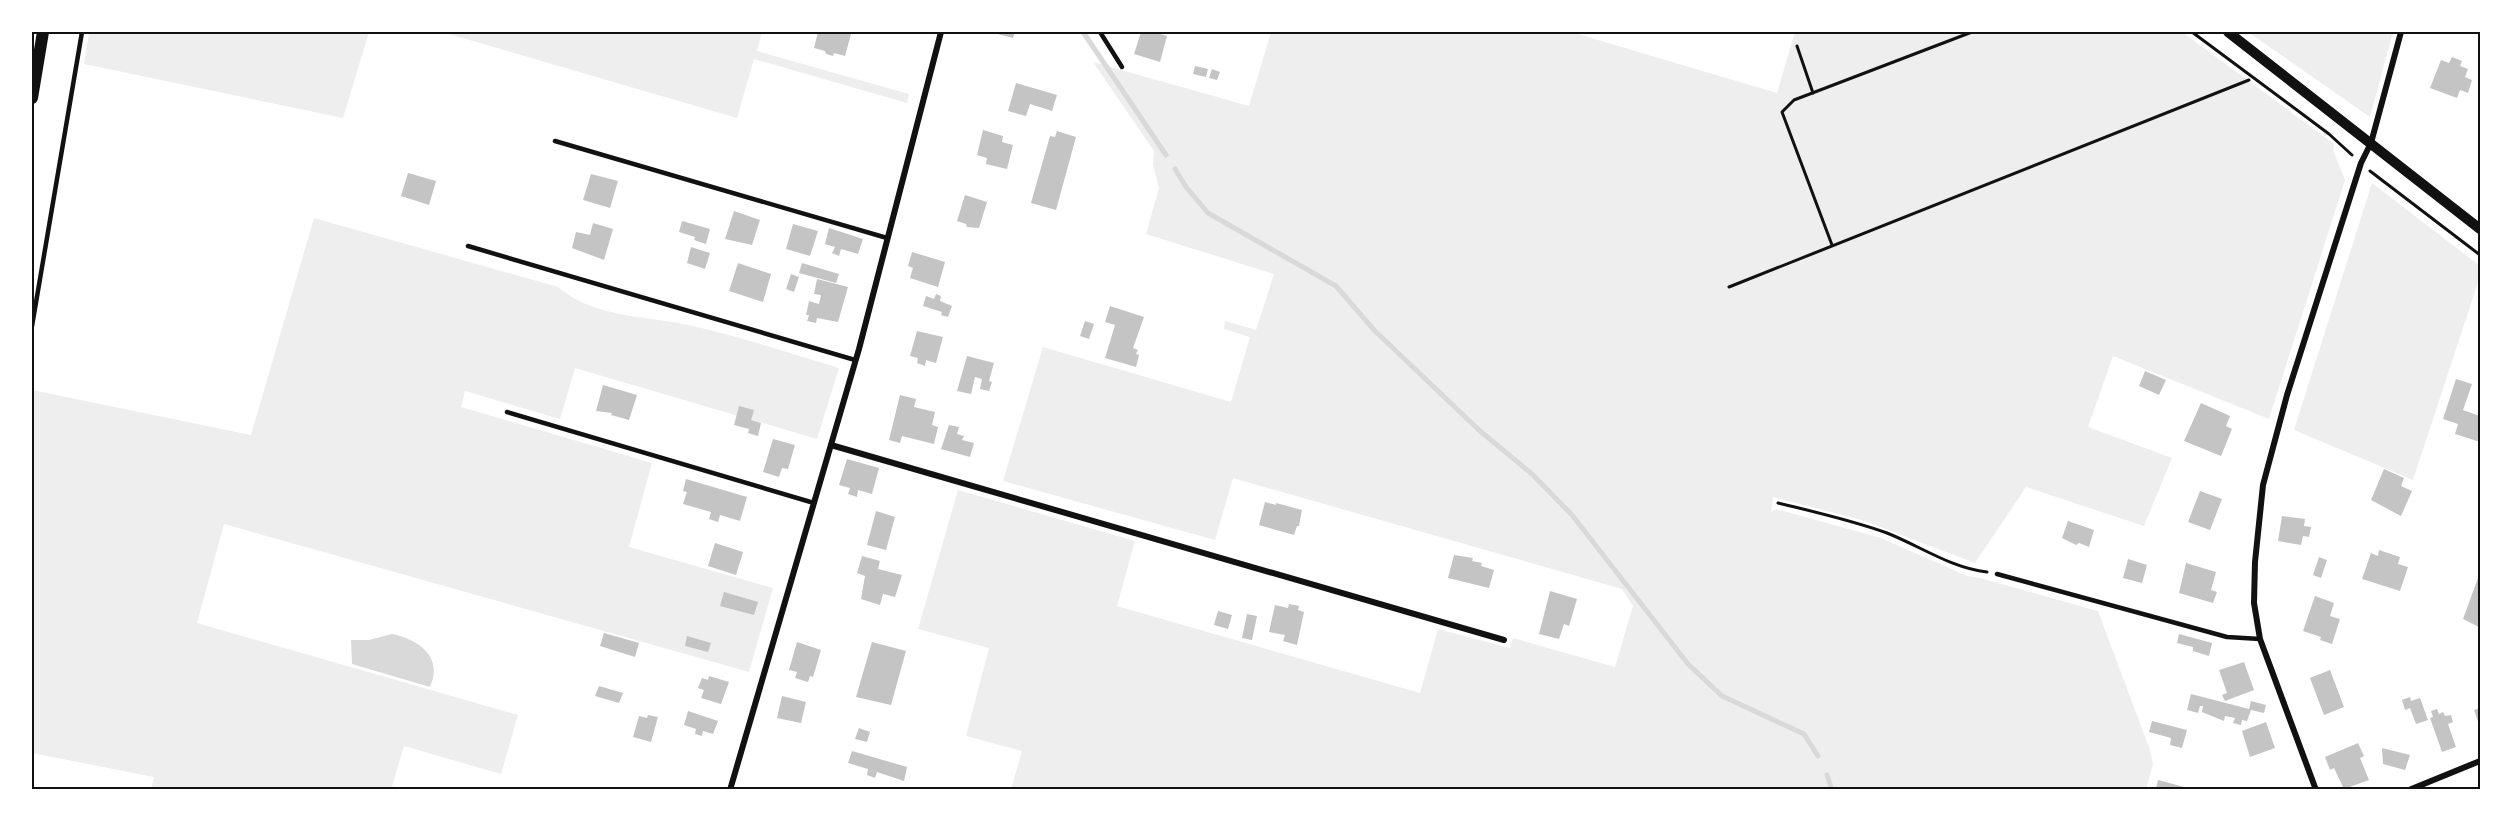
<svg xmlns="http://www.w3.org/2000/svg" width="2512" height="821" font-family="'Roboto Condensed',sans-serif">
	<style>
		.green { fill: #eee }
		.water { fill: #d9d9d9 }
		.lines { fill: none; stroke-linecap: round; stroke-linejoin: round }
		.stream { stroke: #d9d9d9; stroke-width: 5 }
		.building { fill: #c4c4c4 }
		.path { stroke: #111; stroke-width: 3 }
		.service { stroke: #111; stroke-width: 4.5 }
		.minor { stroke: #111; stroke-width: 6 }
		.tertiary { stroke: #111; stroke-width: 10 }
		.secondary { stroke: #111; stroke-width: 12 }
		.neatline { fill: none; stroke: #111; stroke-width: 2 }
	</style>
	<rect width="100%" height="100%" fill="#fff"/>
	<g class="green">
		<path d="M89,32h280l-26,86 -259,-54z"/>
		<path d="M442,32h320l-5,19 152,43 -2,9 -153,-44 -17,59z"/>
		<path d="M1271,32h300l206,61 18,-61h387l152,112 -1,6 12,30 -76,239 -156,-63 -25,71 84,31 -28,68 -118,-39 -51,76 -113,-43 -89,-23 -2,15 5,-3 105,29 86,38 13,2 118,33 52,139 3,14 -7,25h-1135l11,-38 -56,-15 23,-88 -71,-19 40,-139 177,51 -18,65 303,87 18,-64 72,19 3,-10 102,29 18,-61 -11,-17 -389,-111 -18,62 -212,-59 40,-134 188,55 19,-65 -26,-8 1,-8 31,9 18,-56 -128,-40 13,-46 -6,-23 1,-14 -61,-89 156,44z"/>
		<path d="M2248,32h145l-23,85z"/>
		<path d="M2372,183l108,83v10l-67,204 -119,-50z"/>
		<path d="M314,218l244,69c39,33 92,28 139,40 48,11 95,27 142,41l-22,71 -242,-71 -15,51 -95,-28 -4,16 191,56 -23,84 144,41 -24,84 -525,-148 -27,99 321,92 -17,59 -97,-28 -13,44 -240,-1 3,-12 -122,-24v-363l219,45z"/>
	</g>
	<path class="water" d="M392,634c26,5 52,23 38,53l-78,-23 -1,-24h18z"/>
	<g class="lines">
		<g class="stream">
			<path d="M1083,32l83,123"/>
			<path d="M1175,169l11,18 22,26 128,73 39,45 105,100 52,43 40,41 116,149 34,32 82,38 14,22"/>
			<path d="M1827,775l5,15"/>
		</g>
	</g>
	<g class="building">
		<path d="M818,32l33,2 -6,22 -11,-3 -1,3 -7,-2 -1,-3 -11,-3z"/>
		<path d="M990,32h25l-2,6z"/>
		<path d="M1141,32h12l14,4 -7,26 -26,-8z"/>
		<path d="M2452,57l10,4 -2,5 8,3 -3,8 7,3 -4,13 -8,-3 -3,8 -27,-10 11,-28 8,3z"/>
		<path d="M1195,66l13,3 -2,8 -13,-3z"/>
		<path d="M1212,69l8,3 -3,8 -8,-2z"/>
		<path d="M1016,83l41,12 -5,16 -22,-7 -4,12 -18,-5z"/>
		<path d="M983,130l20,6 -1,6 11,3 -6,24 -21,-5 1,-6 -10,-3z"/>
		<path d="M1057,131l19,6 -20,73 -25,-7 19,-67 5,1z"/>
		<path d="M408,173l28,8 -7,24 -28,-9z"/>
		<path d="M591,174l27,7 -8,27 -27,-8z"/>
		<path d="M965,195l22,7 -8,26 -12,-1 -1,-3 -9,-3z"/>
		<path d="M734,211l26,9 -8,25 -27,-6z"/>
		<path d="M682,221l28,8 -4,15 -12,-4 1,-3 -16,-5z"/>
		<path d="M593,223l20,6 -9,31 -32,-12 4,-16 14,3z"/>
		<path d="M793,224l25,7 -8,25 -24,-7z"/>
		<path d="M829,228l34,11 -5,15 -17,-5 -2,7 -7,-3 3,-6 -10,-3z"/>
		<path d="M691,247l19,6 -5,16 -18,-6z"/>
		<path d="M912,252l33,10 -7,25 -28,-9 3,-10 -5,-2z"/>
		<path d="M738,263l33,11 -8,28 -34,-11z"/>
		<path d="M802,263l37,11 -3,9 -37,-10z"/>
		<path d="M791,274l8,3 -5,15 -8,-3z"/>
		<path d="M817,279l31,8 -10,35 -21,-4 -1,5 -9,-2 2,-6h-3l3,-14 10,3 2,-9 -7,-1z"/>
		<path d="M936,294l5,2 -1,5 12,5 -4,11 -7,-2 1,-3 -19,-6 3,-10 8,3z"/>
		<path d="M1110,306l34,11 -11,31 5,2 -2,4 3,1 -3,12 -31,-9 10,-33 -10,-3z"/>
		<path d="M1085,321l9,3 -5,15 -9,-3z"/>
		<path d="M917,331l26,6 -7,26 -10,-3 -1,6 -8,-3 1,-5 -8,-2z"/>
		<path d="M967,356l27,7 -5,18 3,1 -3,9 -9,-2 2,-10 -7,-2 -4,17 -14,-3z"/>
		<path d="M2145,371l21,9 -7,15 -20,-9z"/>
		<path d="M2456,379l16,5 -9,26 17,6v26l-25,-8 3,-10 -15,-5z"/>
		<path d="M603,385l34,10 -8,25 -18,-5 1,-2 -16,-2z"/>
		<path d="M900,395l16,4 -2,8 21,5 -3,13 6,2 -4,17 -32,-8 -2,7 -11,-3z"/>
		<path d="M2201,403l29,13 -4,10 6,3 -11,27 -37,-15z"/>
		<path d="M739,406l15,4 -3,10 10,3 -3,13 -10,-3 1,-4 -15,-4z"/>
		<path d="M949,425l10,2 -2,7 7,2 -2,4 12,3 -4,14 -29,-8z"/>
		<path d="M773,439l22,6 -7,24 -6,-1 -3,9 -16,-5z"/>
		<path d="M847,459l32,9 -7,26 -14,-4 -1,7 -9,-3 2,-6 -11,-3z"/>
		<path d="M2384,469l20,9 -3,8 11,5 -11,25 -30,-16z"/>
		<path d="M686,479l61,18 -7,24 -20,-6 -2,7 -9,-3 2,-7 -28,-8 4,-12 -4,-1z"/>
		<path d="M2200,491l22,8 -12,31 -22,-8z"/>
		<path d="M1265,502l11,3v-2l26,7 -3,16h-2l-3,9 -35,-10z"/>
		<path d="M876,511l19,6 -9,33 -19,-5z"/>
		<path d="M2282,516l23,3 -1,7 7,1 -2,10 -6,-1 -2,9 -23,-4z"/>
		<path d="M2068,521l26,9 -5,17 -10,-4 -3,2 -14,-7z"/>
		<path d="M715,543l28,9 -7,23 -28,-9z"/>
		<path d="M2379,550l21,7 -2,7 10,3 -8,24 -38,-12 9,-26 7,3z"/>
		<path d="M1454,555l19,3 -1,3 10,2 -1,3 13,4 -5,18 -41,-10z"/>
		<path d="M862,556l18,5 -2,8 24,6 -7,22 -12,-3 -3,11 -19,-6 4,-23 -8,-3z"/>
		<path d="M2319,557l8,3 -6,18 -8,-3z"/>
		<path d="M2128,559l19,6 -5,18 -19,-5z"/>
		<path d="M2186,563l30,9 -5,18 6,2 -4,11 -34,-10z"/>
		<path d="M2478,578l2,1v47l-1,1 -16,-8z"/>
		<path d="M1550,591l27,8 -8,27 -5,-2 -5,15 -20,-5z"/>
		<path d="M724,592l34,10 -4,13 -34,-9z"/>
		<path d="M2315,596l19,7 -4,13 10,3 -8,25 -12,-4 1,-3 -18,-6z"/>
		<path d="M1289,604l10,2 -1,4 6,2 -7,33 -14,-4 2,-6 -16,-3 6,-27 13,3z"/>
		<path d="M1218,611l14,4 -4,14 -14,-4z"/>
		<path d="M1247,614l10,2 -5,24 -10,-2z"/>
		<path d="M604,633l35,10 -4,14 -35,-11z"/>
		<path d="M2179,634l33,9 -3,13 -16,-5v-4l-16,-4z"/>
		<path d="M687,636l24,7 -3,9 -23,-6z"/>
		<path d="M797,642l24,8 -8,27 -3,-1 -2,6 -13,-4 2,-6 -8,-2z"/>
		<path d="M872,642l34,9 -15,54 -35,-8z"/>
		<path d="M2244,662l10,28 -29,11 -3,-6 5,-2 -8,-23z"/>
		<path d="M2330,670l14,37 -20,8 -14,-37z"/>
		<path d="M709,676l20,6 -8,22 -20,-6 3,-8 -6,-2 4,-10 6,2z"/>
		<path d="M599,686l24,7 -4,10 -24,-7z"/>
		<path d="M2191,694l58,15 2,-8 15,4 -2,8 -13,-3 -4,11 -5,-1 -1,5 -8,-2 2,-5 -10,-2 -1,5 -22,-9 1,-6h-3l-2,7 -11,-3z"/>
		<path d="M782,696l24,6 -5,21 -24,-5z"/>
		<path d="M2410,697l1,4 9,-3 8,22 -12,4 -6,-16 -5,2 -3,-10z"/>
		<path d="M2480,708v19l-6,-17z"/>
		<path d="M2437,709l2,5 4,-2 2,4 6,-1 2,7 -5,2 8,23 -14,5 -12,-34 3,-1 -2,-6z"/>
		<path d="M688,711l30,10 -5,13 -10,-3 -1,5 -7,-2 1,-5 -12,-4z"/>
		<path d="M648,715l10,2 -7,25 -18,-5 6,-21 8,2z"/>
		<path d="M2152,721l35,9 -5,18 -12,-3 1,-7 -22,-6z"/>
		<path d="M2266,722l9,26 -25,9 -8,-26z"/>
		<path d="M859,728l11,4 -3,10 -12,-3z"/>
		<path d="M2358,743l6,13 -4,2 9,22 -25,9 -10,-21 -4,2 -5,-13z"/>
		<path d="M2382,748l28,7 -5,15 -22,-6z"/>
		<path d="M852,751l55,16 -3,14 -27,-9 -2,6 -8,-3 1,-6 -20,-6z"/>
		<path d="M2158,780l30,8v1h-32z"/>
	</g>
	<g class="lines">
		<g class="path">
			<path d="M2192,32l137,102 23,21"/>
			<path d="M1797,46l16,47"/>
			<path d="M2370,171l110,84"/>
			<path d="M1832,245l-50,-133 12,-12 178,-68"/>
			<path d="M1729,287l520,-207"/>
			<path d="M1778,503c37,9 73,17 109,30 33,13 64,35 100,39"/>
		</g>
		<g class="service">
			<path d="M1100,32l22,35"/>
			<path d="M555,141l332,97"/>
			<path d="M468,246l387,114"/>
			<path d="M32,326l50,-294"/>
			<path d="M507,412l307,91"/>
			<path d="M1997,574l230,63 33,2"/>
		</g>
		<g class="minor">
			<path d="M831,445l673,195"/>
			<path d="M730,790l129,-441 82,-317"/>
			<path d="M2316,790l-56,-151 -6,-36 1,-41 8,-77 24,-90 74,-232 10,-20 30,-111"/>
			<path d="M2409,790l71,-29"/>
		</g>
		<path class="tertiary" d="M2228,32l252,197"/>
		<path class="secondary" d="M32,98l11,-66"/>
	</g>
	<rect width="2512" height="821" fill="none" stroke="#ffffff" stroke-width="66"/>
	<rect x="33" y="33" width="2446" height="755" class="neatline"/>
</svg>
